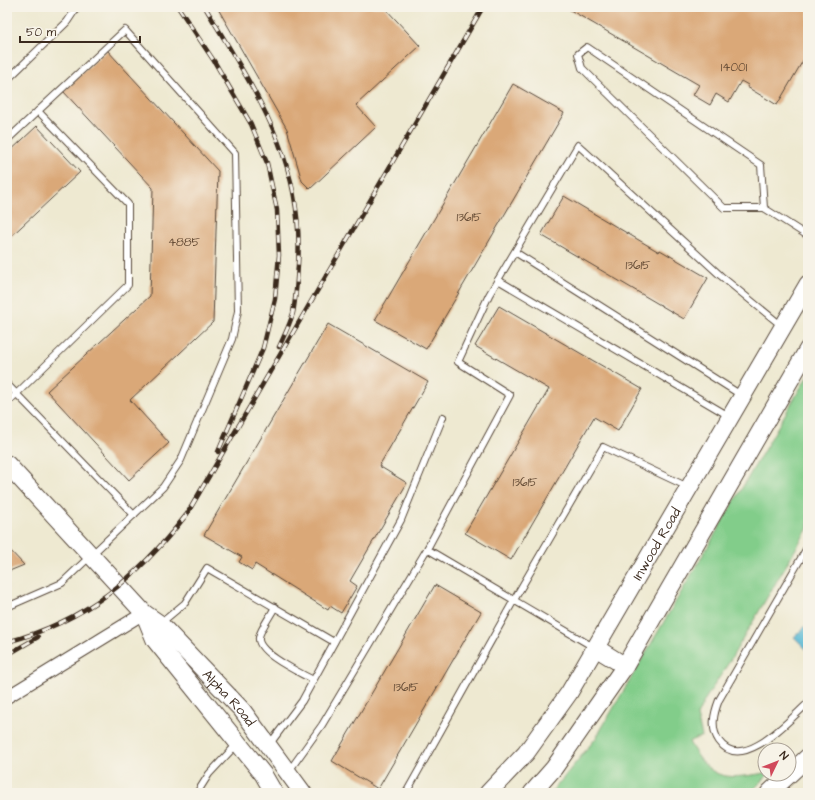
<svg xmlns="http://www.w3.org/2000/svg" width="815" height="800" font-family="'Architects Daughter',sans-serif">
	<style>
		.green { fill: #82cd8a; stroke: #5e7c54 }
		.water { fill: #55b8d4; stroke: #487179 }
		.building { fill: #daa878 }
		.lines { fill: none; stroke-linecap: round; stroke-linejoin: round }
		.lane-casing { stroke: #564739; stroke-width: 8 }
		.street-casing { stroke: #564739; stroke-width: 14 }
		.secondary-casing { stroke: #564739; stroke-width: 19 }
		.lane { stroke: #fff; stroke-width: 6 }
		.street { stroke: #fff; stroke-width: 12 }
		.secondary { stroke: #fff; stroke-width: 17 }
		.rail-casing { stroke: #3b2a1e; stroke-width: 4.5 }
		.rail { stroke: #f7f3e8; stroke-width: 3; stroke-dasharray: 9; stroke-linecap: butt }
		.labels { text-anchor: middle; stroke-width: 3; stroke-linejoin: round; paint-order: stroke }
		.number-label { font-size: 12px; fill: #634a34 }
		.street-label { font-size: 14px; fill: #3b2a1e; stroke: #f7f3e8 }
	</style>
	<rect width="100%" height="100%" fill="#f7f3e8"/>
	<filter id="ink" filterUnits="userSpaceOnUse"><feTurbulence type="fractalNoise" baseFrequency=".025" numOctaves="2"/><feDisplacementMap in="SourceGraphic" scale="8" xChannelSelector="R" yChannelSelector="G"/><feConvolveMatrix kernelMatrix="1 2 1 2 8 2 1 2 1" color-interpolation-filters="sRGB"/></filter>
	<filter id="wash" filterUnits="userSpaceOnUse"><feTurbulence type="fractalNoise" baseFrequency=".012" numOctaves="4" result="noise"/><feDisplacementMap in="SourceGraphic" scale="16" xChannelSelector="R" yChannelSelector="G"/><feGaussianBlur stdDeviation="0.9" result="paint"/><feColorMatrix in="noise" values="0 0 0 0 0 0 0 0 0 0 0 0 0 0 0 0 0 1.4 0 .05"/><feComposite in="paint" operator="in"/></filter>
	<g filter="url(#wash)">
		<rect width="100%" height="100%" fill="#eee9d1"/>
		<path class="green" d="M808,375v153l-80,136 -24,37 -7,15 5,20 -13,6c22,38 34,38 76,31l4,1 -19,19h-199l45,-55z"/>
		<path class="water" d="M808,624v27l-14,-14z"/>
		<g id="blocks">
			<g class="building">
				<path d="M217,7h167l36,39 -64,59 20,22 -66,62 -8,-8 -15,-52z"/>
				<path d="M565,7h241l2,1v44l-31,53 -30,-18 1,-2 -7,-4 -12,21 -13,-8 -6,11 -17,-10 6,-10z"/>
				<path d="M107,50l111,121 -5,151 -83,78 39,43 -40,37 -82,-89 103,-95 3,-108 -90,-97z"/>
				<path d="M513,84l51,29 -138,236 -51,-29z"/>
				<path d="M37,126l43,46 -73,68v-86z"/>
				<path d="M564,196l95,56 1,-2 48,28 -24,41 -143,-84z"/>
				<path d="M499,306l143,83 -24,42 -24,-14 -83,143 -46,-27 84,-144 -74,-43z"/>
				<path d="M328,324l100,58 -49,84 28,17 -57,98 7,5 -16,27 -11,-7 -2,4 -73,-46 -3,6 -13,-8 3,-5 -38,-22z"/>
				<path d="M7,547l17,18 -17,7z"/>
				<path d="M435,585l46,27 -103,177 -46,-28z"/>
			</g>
		</g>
	</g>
	<g filter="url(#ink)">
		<use href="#blocks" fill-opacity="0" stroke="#564739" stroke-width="1"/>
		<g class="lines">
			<g class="lane-casing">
				<g id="lane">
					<path d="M7,80l60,-58 10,-15"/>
					<path d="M7,140l31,-29 90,93v81l-121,118"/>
					<path d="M764,208l-3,-43 -174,-118 -9,7 4,14 142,140h40l44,28"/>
					<path d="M515,252l226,143"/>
					<path d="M498,280l231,136"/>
					<path d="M7,384l127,131"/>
					<path d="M808,546l-89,154c-5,13 -9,28 0,41 23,33 71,-22 89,-38"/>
					<path d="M427,549l83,-154 -52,-33 31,-67 89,-150 143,131 61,50"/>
					<path d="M7,607l55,-24 101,-96 18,-27 51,-121 6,-28 -3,-158 -110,-123 -87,81"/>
					<path d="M275,607c-4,8 -15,23 -16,30 -3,16 42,36 54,43"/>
					<path d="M161,623l24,-20 22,-35 127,74"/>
					<path d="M269,745l33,-44 99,-181 42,-103"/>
					<path d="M289,771l33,-46 105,-176 168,99"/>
					<path d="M197,793l12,-19 28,-30"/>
					<path d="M406,793l108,-193 89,-153 85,40"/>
				</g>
			</g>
			<g class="street-casing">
				<path id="street" d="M7,697l137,-84"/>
			</g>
			<g class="secondary-casing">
				<g id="secondary">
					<path id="s1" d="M7,464l137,149 16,11 82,86 61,83"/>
					<path d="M144,613l11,27 108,134 11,19"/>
					<path d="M596,648l29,18"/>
					<path id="s2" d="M488,793l38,-40 43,-60 239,-409"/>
					<path d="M532,793l22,-25 71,-102 183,-317"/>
					<path d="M769,793l39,-36"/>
				</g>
			</g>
			<use href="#lane" class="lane"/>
			<use href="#street" class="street"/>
			<use href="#secondary" class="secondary"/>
			<g class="rail-casing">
				<g id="rail">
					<path d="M178,7l36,54 37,63 16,39 10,47 2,45 -4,44 -12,49 -45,104"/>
					<path d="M205,7c50,85 100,154 93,258 -1,16 -2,32 -5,48 -3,11 -9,23 -14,34"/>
					<path d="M7,642c79,-21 130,-64 180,-128l296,-507"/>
					<path d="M7,655l31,-18"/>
				</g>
			</g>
			<use href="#rail" class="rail"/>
		</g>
	</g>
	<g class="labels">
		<g class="number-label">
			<text x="734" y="71">14001</text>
			<text x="469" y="221">13615</text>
			<text x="184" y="246">4885</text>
			<text x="638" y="269">13615</text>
			<text x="525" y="486">13615</text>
			<text x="406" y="691">13615</text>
		</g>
		<g class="street-label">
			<text dy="5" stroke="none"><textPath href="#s2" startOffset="302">Inwood Road</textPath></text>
			<text dy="5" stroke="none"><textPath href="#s1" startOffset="323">Alpha Road</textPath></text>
		</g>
	</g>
	<rect width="815" height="800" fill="none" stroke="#f7f3e8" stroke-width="24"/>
	<g transform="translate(777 762) rotate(47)"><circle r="19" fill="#f7f3e8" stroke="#aca397"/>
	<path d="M0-3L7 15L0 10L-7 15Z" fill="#d1495b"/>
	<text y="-6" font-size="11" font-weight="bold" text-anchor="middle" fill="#3b2a1e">N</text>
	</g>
	<path d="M20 36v6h120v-6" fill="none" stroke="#3b2a1e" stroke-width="2"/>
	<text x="26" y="36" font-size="12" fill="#3b2a1e" stroke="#f7f3e8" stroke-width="3" paint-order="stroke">50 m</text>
</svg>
